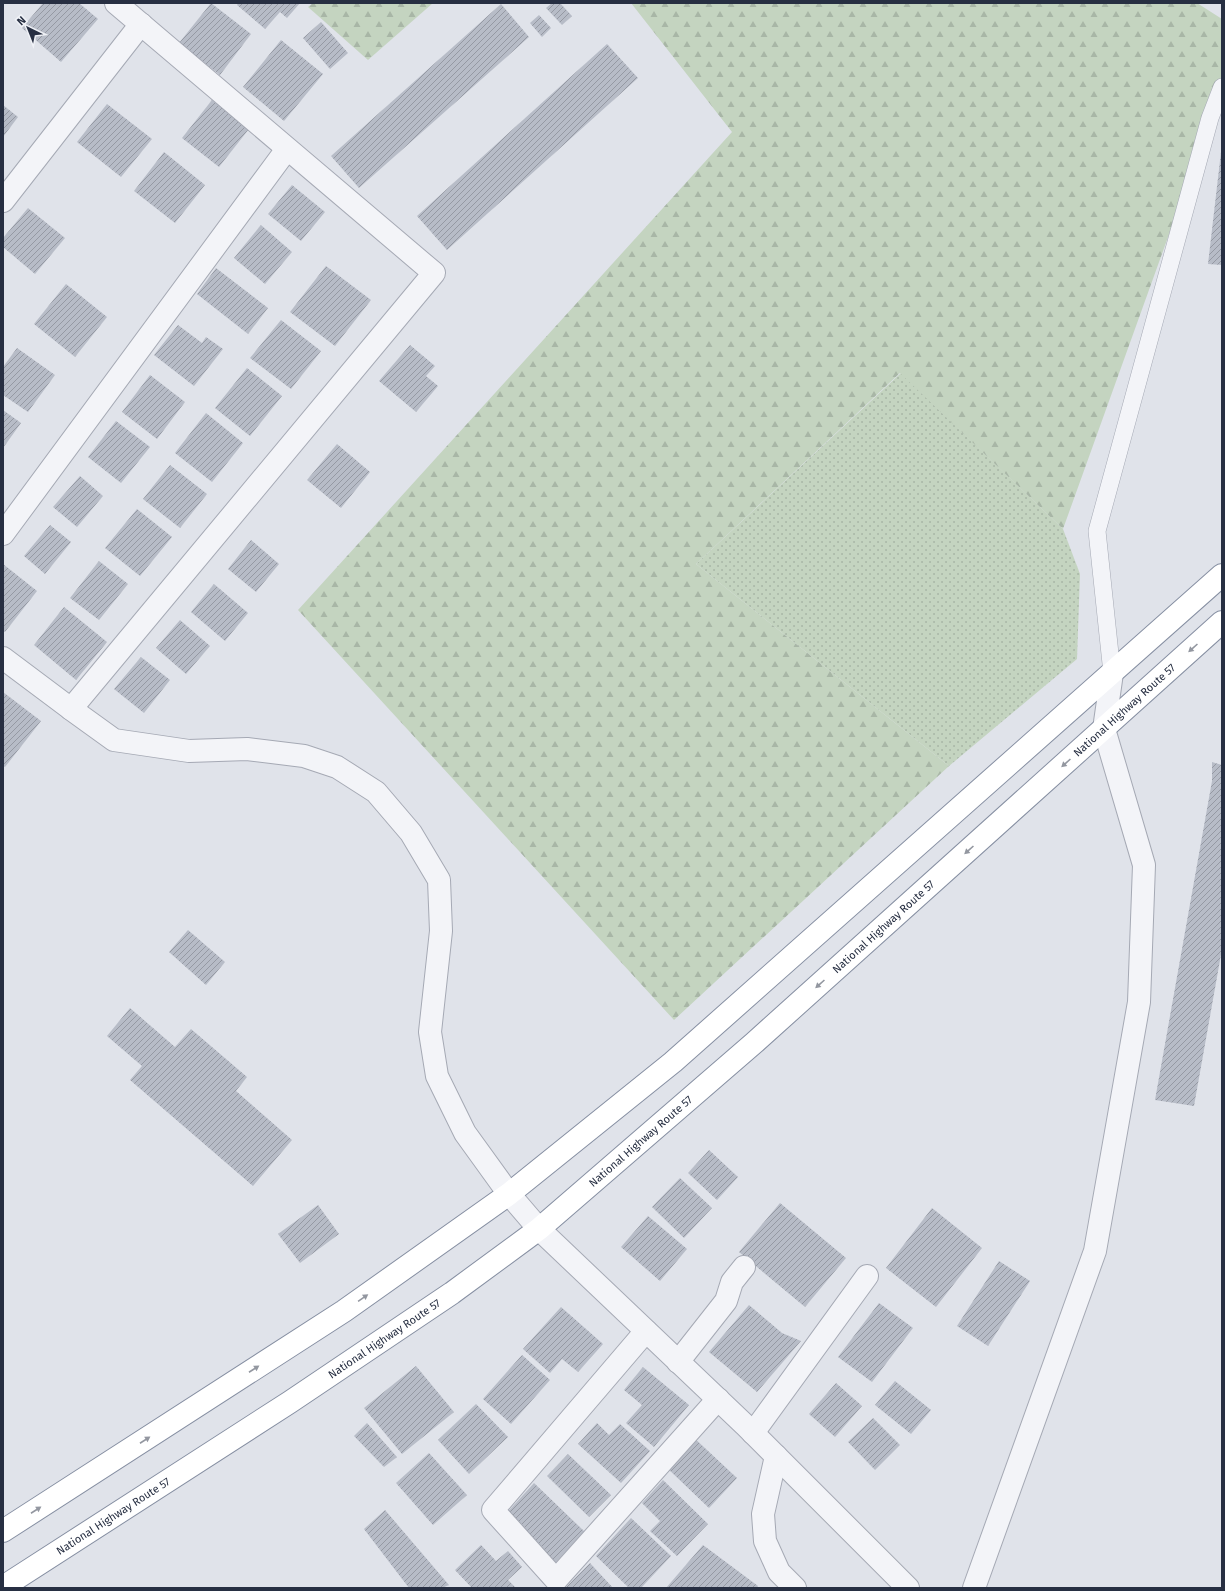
<svg xmlns="http://www.w3.org/2000/svg" width="1225" height="1591" font-family="'Fira Sans',sans-serif">
	<style>
		.green { fill: url(#green-dots) }
		.forest { fill: url(#forest-firs) }
		.building { fill: url(#building-hatch) }
		.lines { fill: none; stroke-linecap: round; stroke-linejoin: round }
		.service-casing { stroke: #a5a9b4; stroke-width: 18 }
		.minor-casing { stroke: #a5a9b4; stroke-width: 24 }
		.tertiary-casing { stroke: #a5a9b4; stroke-width: 24 }
		.trunk-casing { stroke: #868fa2; stroke-width: 24 }
		.service { stroke: #f3f4f8; stroke-width: 17 }
		.minor { stroke: #f3f4f8; stroke-width: 22 }
		.tertiary { stroke: #f3f4f8; stroke-width: 22 }
		.trunk { stroke: #fff; stroke-width: 22 }
		.oneway { fill: #9397a0 }
		.labels { text-anchor: middle; stroke-width: 3; stroke-linejoin: round; paint-order: stroke }
		.street-label { font-size: 11px; fill: #272f42; stroke: #f0f2f7 }
	</style>
	<defs>
		<pattern id="green-dots" width="8" height="8" patternUnits="userSpaceOnUse"><rect width="8" height="8" fill="#c4d4c0"/><path d="M2 2h.1M6 6h.1" fill="none" stroke="#a8b6a6" stroke-width="1.8" stroke-linecap="round"/></pattern>
		<pattern id="forest-firs" width="22" height="20" patternUnits="userSpaceOnUse"><rect width="22" height="20" fill="#c4d4c0"/><path d="M5 1l3.5 6h-7zM16 11l3.5 6h-7z" fill="#a8b6a6"/></pattern>
		<pattern id="building-hatch" width="6" height="6" patternUnits="userSpaceOnUse"><rect width="6" height="6" fill="#b7bcc7"/><path d="M-1 1l2-2M0 6l6-6M5 7l2-2" fill="none" stroke="#9599a3"/></pattern>
	</defs>
	<rect width="100%" height="100%" fill="#e0e3ea"/>
	<path class="green" d="M901,373l162,156 17,45 -3,85 -128,107 -253,-202z"/>
	<g class="forest">
		<path d="M313,3h120l-65,57 -60,-53z"/>
		<path d="M631,3h566l25,16v68l-159,442 -163,-156 -204,191 253,202 -275,254 -376,-410 434,-478z"/>
	</g>
	<g class="building">
		<path d="M43,3h36l19,16 -37,43 -39,-34z"/>
		<path d="M211,3l40,31 -31,41 -41,-32z"/>
		<path d="M238,3h62l-13,15 -7,-6 -15,17 -28,-24z"/>
		<path d="M552,3h8l12,13 -10,9 -16,-17z"/>
		<path d="M501,4l28,33 -170,151 -28,-32z"/>
		<path d="M539,15l12,13 -9,9 -12,-14z"/>
		<path d="M321,22l27,31 -18,16 -27,-31z"/>
		<path d="M281,40l42,34 -39,47 -41,-34z"/>
		<path d="M607,44l31,34 -191,172 -30,-34z"/>
		<path d="M212,100l37,29 -30,38 -37,-29z"/>
		<path d="M107,104l45,35 -31,38 -44,-35z"/>
		<path d="M3,105l15,12 -15,20z"/>
		<path d="M164,152l41,33 -30,38 -41,-32z"/>
		<path d="M1221,152h1v113l-14,-1z"/>
		<path d="M292,185l33,27 -24,29 -33,-27z"/>
		<path d="M28,208l37,30 -30,36 -32,-27v-9z"/>
		<path d="M261,225l31,27 -27,32 -31,-26z"/>
		<path d="M326,266l45,34 -36,46 -45,-34z"/>
		<path d="M216,268l52,40 -20,26 -51,-40z"/>
		<path d="M66,284l41,33 -32,40 -41,-33z"/>
		<path d="M281,320l40,31 -30,38 -41,-31z"/>
		<path d="M178,325l24,18 4,-6 17,12 -29,37 -40,-31z"/>
		<path d="M410,345l25,21 -9,10 12,10 -22,26 -37,-31z"/>
		<path d="M17,348l38,27 -27,37 -25,-17v-28z"/>
		<path d="M247,368l35,28 -32,40 -35,-28z"/>
		<path d="M150,375l35,27 -28,37 -35,-27z"/>
		<path d="M3,410l18,13 -18,25z"/>
		<path d="M206,413l37,30 -31,39 -37,-29z"/>
		<path d="M116,421l34,26 -29,36 -33,-26z"/>
		<path d="M337,444l33,28 -29,36 -34,-28z"/>
		<path d="M170,465l37,29 -27,34 -37,-29z"/>
		<path d="M80,476l23,20 -26,31 -24,-20z"/>
		<path d="M137,509l35,28 -32,39 -35,-28z"/>
		<path d="M50,525l21,17 -26,32 -21,-18z"/>
		<path d="M251,540l28,24 -23,28 -28,-23z"/>
		<path d="M99,561l29,23 -29,36 -29,-22z"/>
		<path d="M3,564l34,27 -32,41 -2,-2z"/>
		<path d="M214,584l34,29 -23,28 -34,-29z"/>
		<path d="M64,607l43,35 -31,38 -42,-35z"/>
		<path d="M180,620l30,26 -24,28 -30,-26z"/>
		<path d="M141,657l29,23 -26,33 -30,-24z"/>
		<path d="M3,692l38,29 -36,46 -2,-1z"/>
		<path d="M1212,762l10,3v184l-28,157 -39,-6 57,-319z"/>
		<path d="M188,930l37,32 -19,23 -37,-33z"/>
		<path d="M130,1008l45,39 16,-18 56,48 -11,14 56,49 -39,46 -123,-106 12,-14 -35,-30z"/>
		<path d="M709,1150l29,27 -21,23 -29,-27z"/>
		<path d="M680,1178l32,30 -28,30 -32,-31z"/>
		<path d="M780,1203l66,55 -41,49 -66,-55z"/>
		<path d="M318,1205l21,29 -39,29 -22,-29z"/>
		<path d="M932,1208l50,40 -46,59 -50,-39z"/>
		<path d="M648,1216l39,33 -27,32 -39,-34z"/>
		<path d="M999,1261l31,20 -42,65 -31,-20z"/>
		<path d="M879,1303l34,25 -41,54 -34,-25z"/>
		<path d="M749,1305l33,28 19,8 -44,51 -48,-40z"/>
		<path d="M561,1307l42,37 -25,28 -16,-13 -12,14 -27,-24z"/>
		<path d="M522,1355l28,25 -39,44 -28,-25z"/>
		<path d="M416,1366l38,46 -52,42 -38,-46z"/>
		<path d="M643,1367l46,38 -35,42 -28,-24 16,-18 -18,-15z"/>
		<path d="M895,1381l36,29 -20,24 -36,-29z"/>
		<path d="M836,1383l26,23 -27,31 -26,-23z"/>
		<path d="M476,1404l32,33 -39,37 -31,-34z"/>
		<path d="M873,1418l27,27 -25,25 -27,-28z"/>
		<path d="M367,1423l30,34 -13,10 -30,-31z"/>
		<path d="M597,1423l12,12 11,-11 30,27 -29,32 -43,-39z"/>
		<path d="M692,1436l45,42 -28,30 -44,-42z"/>
		<path d="M429,1453l38,42 -34,30 -37,-42z"/>
		<path d="M568,1454l43,41 -22,22 -42,-41z"/>
		<path d="M663,1480l45,44 -31,32 -27,-25 10,-10 -18,-18z"/>
		<path d="M534,1483l51,49 -32,33 -50,-48z"/>
		<path d="M385,1510l64,75 -7,3h-33l-45,-59z"/>
		<path d="M631,1518l40,38 -30,32h-12l-33,-32z"/>
		<path d="M481,1545l15,16 12,-10 14,16 -14,13 8,8h-44l-17,-18z"/>
		<path d="M703,1545l55,41 -1,2h-91z"/>
		<path d="M590,1563l23,25h-48z"/>
	</g>
	<g class="lines">
		<g class="service-casing">
			<path id="service" d="M1112,673l-15,-142 113,-413 12,-31"/>
		</g>
		<g class="minor-casing">
			<g id="minor">
				<path d="M3,201l138,-177"/>
				<path d="M3,534l284,-385"/>
				<path d="M3,658l68,51 363,-436 -318,-270"/>
				<path d="M539,1229l206,196 163,163"/>
				<path d="M646,1331l-153,179 63,70 162,-181"/>
				<path d="M678,1362l48,-61 6,-19 12,-15"/>
				<path d="M753,1433l114,-157"/>
				<path d="M776,1456l-13,58 2,27 14,31 16,16"/>
				<path d="M974,1588l121,-337 44,-249 5,-137 -40,-136 8,-56"/>
			</g>
		</g>
		<g class="tertiary-casing">
			<path id="tertiary" d="M71,709l43,31 75,11 58,-2 57,7 33,11 39,25 35,41 28,47 2,51 -11,101 7,44 28,57 44,61 30,35"/>
		</g>
		<g class="trunk-casing">
			<g id="trunk">
				<path d="M3,1531l341,-220 165,-117 164,-132 549,-487"/>
				<path id="s1" d="M3,1587l287,-185 162,-109 87,-64 215,-186 468,-421"/>
			</g>
		</g>
		<use href="#service" class="service"/>
		<use href="#minor" class="minor"/>
		<use href="#tertiary" class="tertiary"/>
		<use href="#trunk" class="trunk"/>
	</g>
	<defs><path id="oneway-solid" d="M-6-.8H1V-3.2L6.5 0L1 3.2V.8H-6Z"/></defs>
	<g class="oneway">
		<use href="#oneway-solid" transform="translate(1193 648) rotate(138)"/>
		<use href="#oneway-solid" transform="translate(1066 763) rotate(138)"/>
		<use href="#oneway-solid" transform="translate(969 850) rotate(138)"/>
		<use href="#oneway-solid" transform="translate(820 984) rotate(138)"/>
		<use href="#oneway-solid" transform="translate(363 1298) rotate(-35)"/>
		<use href="#oneway-solid" transform="translate(254 1369) rotate(-33)"/>
		<use href="#oneway-solid" transform="translate(145 1440) rotate(-33)"/>
		<use href="#oneway-solid" transform="translate(36 1510) rotate(-33)"/>
	</g>
	<g class="labels">
		<g class="street-label">
			<text dy="4" stroke="none"><textPath href="#s1" startOffset="1427">National Highway Route 57</textPath></text>
			<text dy="4" stroke="none"><textPath href="#s1" startOffset="1103">National Highway Route 57</textPath></text>
			<text dy="4" stroke="none"><textPath href="#s1" startOffset="779">National Highway Route 57</textPath></text>
			<text dy="4" stroke="none"><textPath href="#s1" startOffset="455">National Highway Route 57</textPath></text>
			<text dy="4" stroke="none"><textPath href="#s1" startOffset="131">National Highway Route 57</textPath></text>
		</g>
	</g>
	<rect width="1225" height="1591" fill="none" stroke="#272f42" stroke-width="8"/>
	<g transform="translate(28 28) rotate(317)" stroke="#f0f2f7" stroke-width="3" paint-order="stroke">
	<path d="M0-3L7 15L0 10L-7 15Z" fill="#272f42"/>
	<text y="-6" font-size="11" font-weight="bold" text-anchor="middle" fill="#272f42">N</text>
	</g>
</svg>
